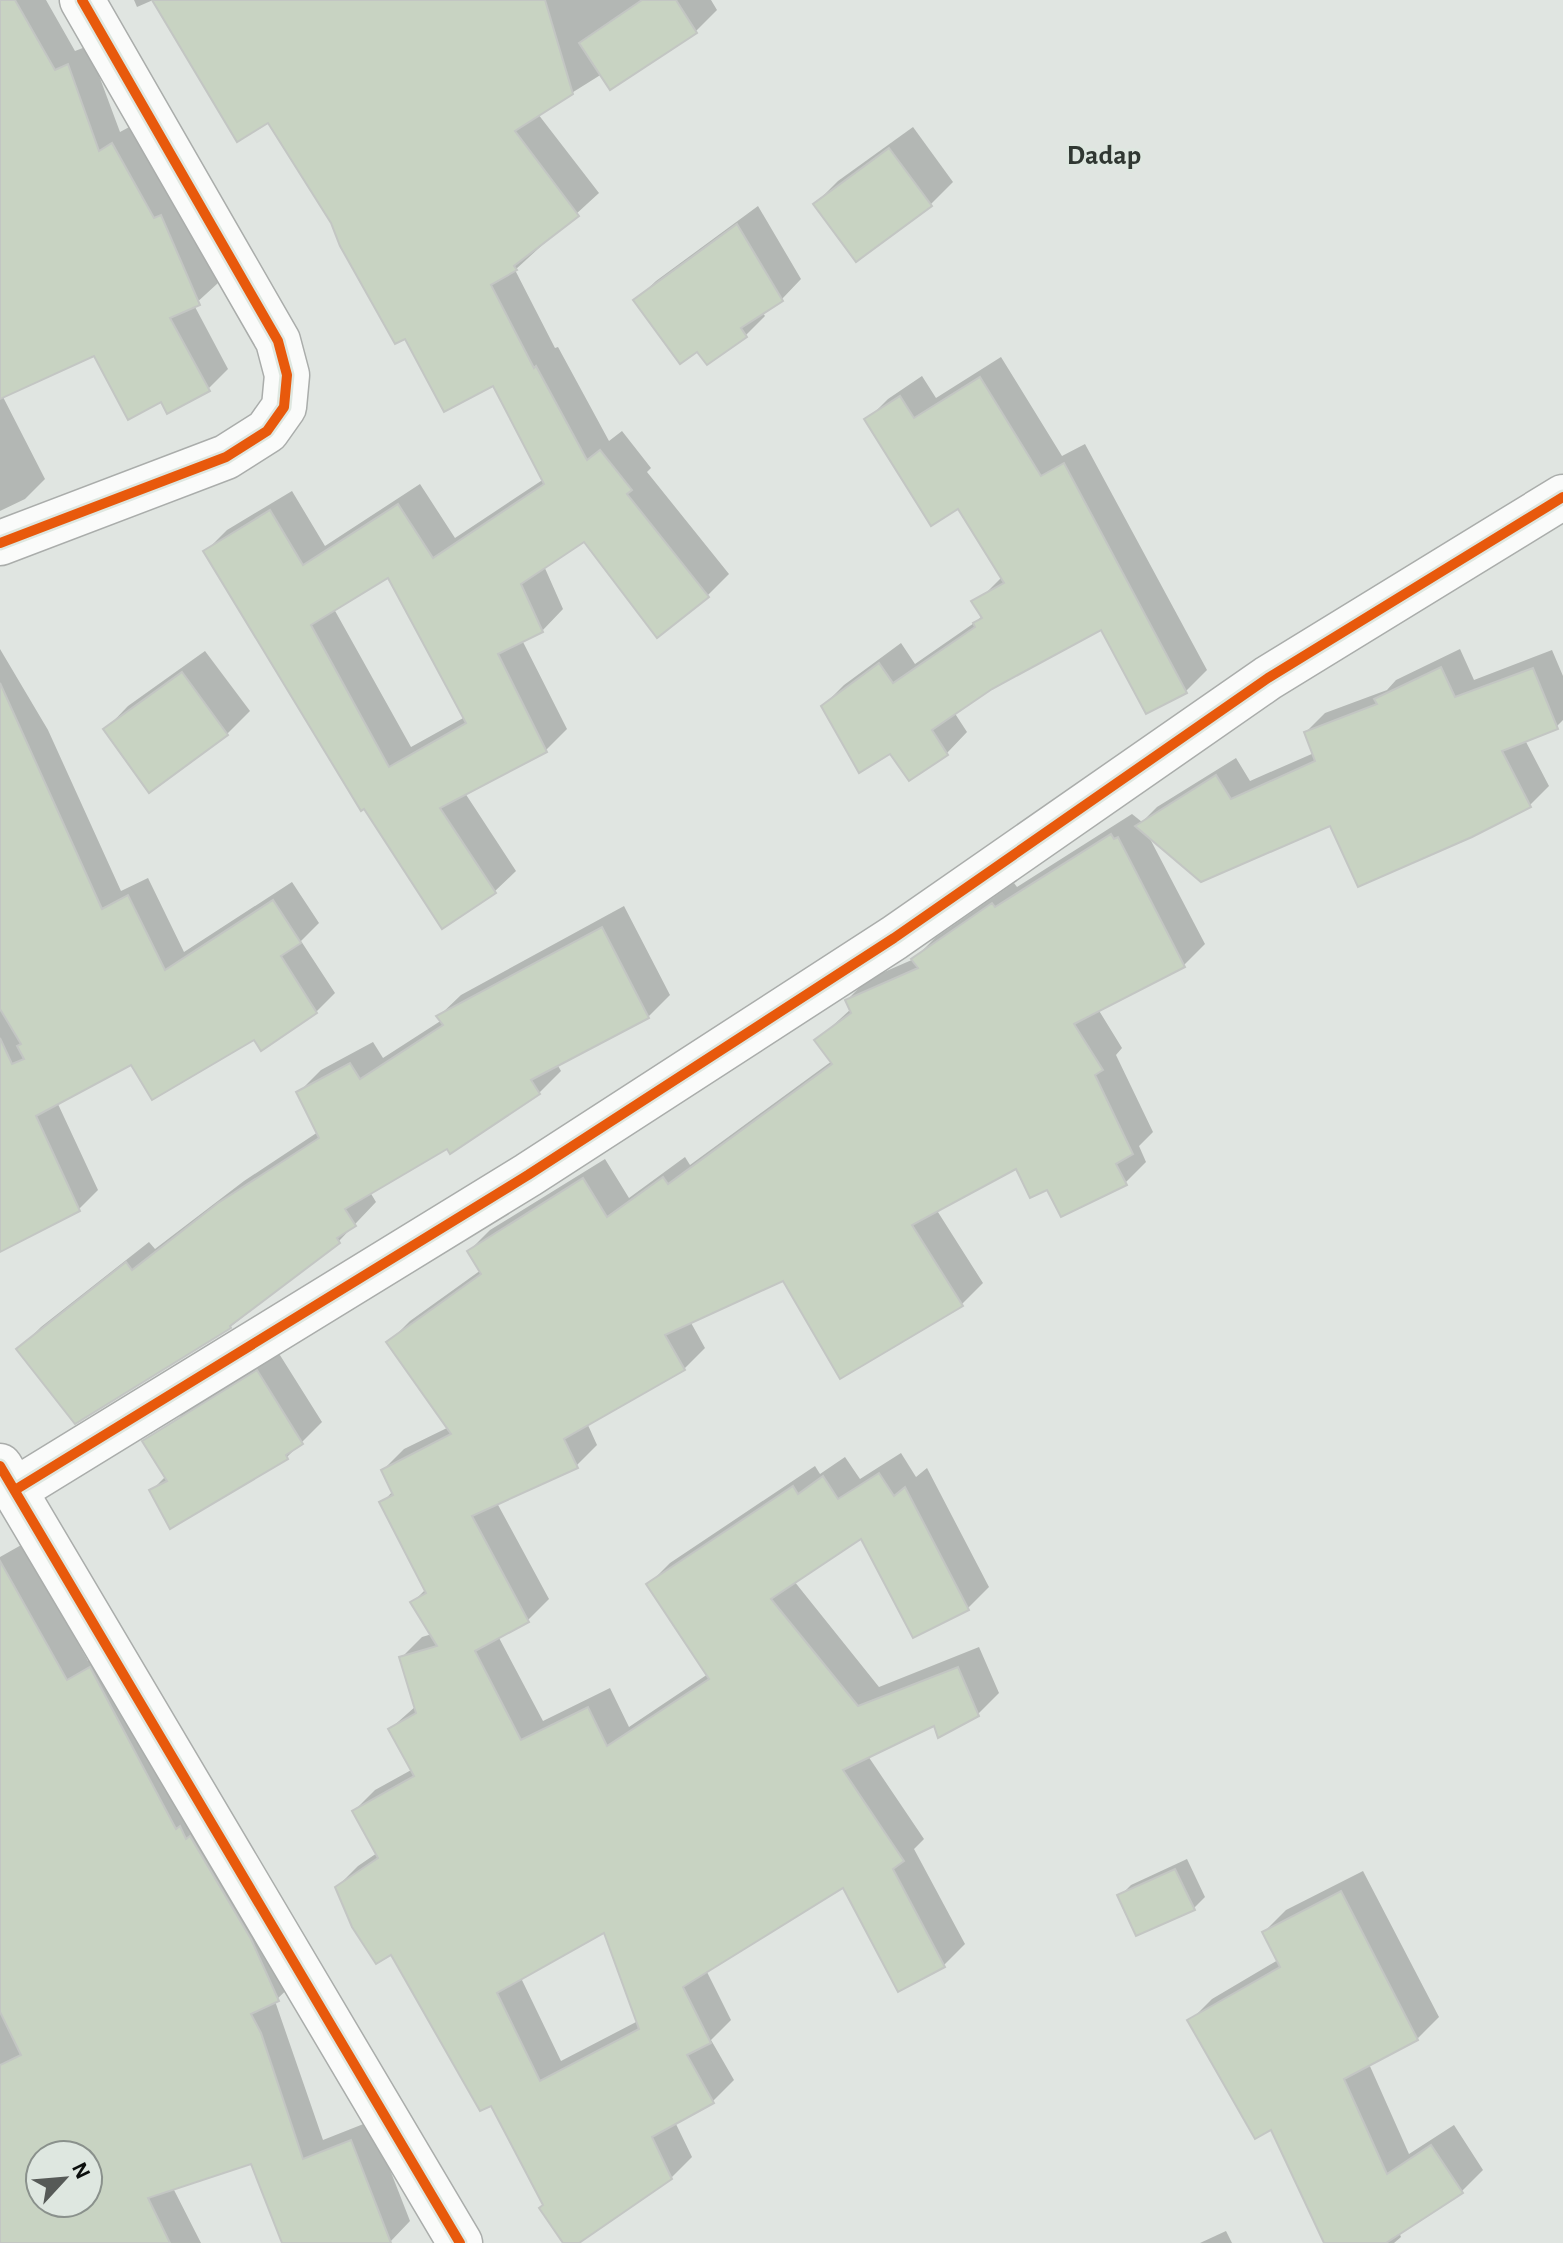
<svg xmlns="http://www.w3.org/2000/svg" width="1563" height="2243" font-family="'Alegreya Sans',sans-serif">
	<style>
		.shadow { fill: #0003; fill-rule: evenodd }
		.building { fill: #c8d3c2; stroke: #c3c6c3; stroke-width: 2; fill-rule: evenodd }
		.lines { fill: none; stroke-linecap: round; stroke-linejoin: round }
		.street-casing { stroke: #aaadab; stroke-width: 47 }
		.secondary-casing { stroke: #aaadab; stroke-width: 47 }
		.street { stroke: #fafbfa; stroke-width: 44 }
		.secondary { stroke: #fafbfa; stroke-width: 44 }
		.cycleway-casing { stroke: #dee7e0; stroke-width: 15 }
		.cycleway { stroke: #e8590c; stroke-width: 10 }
		.labels { text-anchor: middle; stroke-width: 6; stroke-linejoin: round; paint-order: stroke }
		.quarter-label { font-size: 28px; font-weight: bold; fill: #303732; stroke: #dee7e0 }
	</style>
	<rect width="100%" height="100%" fill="#e0e5e1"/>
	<g class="shadow">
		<path d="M0,0h46l29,51 13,-5 32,86 13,-7 48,71 37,87 -24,22 34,64 -20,20 -46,11 -68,-46 -92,41 43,84 -20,20 -25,12z"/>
		<path d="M134,0h19l-16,7z"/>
		<path d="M155,0h556l6,10 -21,21 -85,57 -9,-14 -64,40 61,79 -84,77 40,78 3,-1 51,94 13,-10 29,37 -4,4 82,102 -21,21 -50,40 -74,-96 -40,27 19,43 -21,22 -20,9 45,89 -21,21 -81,43 51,78 -22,21 -288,-341 21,-21 65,-39 33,55 95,-62 35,54 89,-59 -50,-96 -162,-161 -63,-101zM389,576l76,141 -54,30 -77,-138z"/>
		<path d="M913,127l40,55 -22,22 -75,55 -41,-55 23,-23z"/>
		<path d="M758,206l43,73 -19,20 -20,13 3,4 -19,19 -49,14 -61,-49 20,-19z"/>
		<path d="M1001,357l61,99 23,-12 122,226 -21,21 -85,-64 -110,61 -37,24 13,20 -20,21 -57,-2 -67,-45 21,-21 57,-42 14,21 62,-43 6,-6 -1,-18 20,-20 -43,-71 -92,-86 21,-21 34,-23 14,22z"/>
		<path d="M0,649l48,81 73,161 27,-13 36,74 108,-70 27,41 -18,18 34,52 -19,19 -54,36 -8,-11 -122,25 -75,40 41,88 -19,19 -79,41z"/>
		<path d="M1460,649l14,31 78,-30 11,26v44l-7,7 -31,13 24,46 -19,19 -199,19 -183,11 57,109 -21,21 -86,44 24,39 -6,7 37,77 -14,14 7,16 -21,21 -77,4 -31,-21 -81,43 47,74 -21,21 -121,72 -57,-97 -94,42 15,27 -21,21 -97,54 10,22 -21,21 -79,37 52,96 -21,21 -30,16 45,85 67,-33 19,39 79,-53 -59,-90 21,-21 145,-97 5,8 25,-17 15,22 41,-26 15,24 11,-9 62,119 -21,21 -106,-72 -68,45 85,106 100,-40 20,46 -21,21 -43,10 -67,32 56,83 -10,10 51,95 -21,21 -45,24 -55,-103 -138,84 25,50 -20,20 23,40 -21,21 -38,21 17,35 -21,21 -96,65h-9l-74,-140 -100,-151 -55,-65 21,-21 19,-13 -23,-42 21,-21 38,-21 -23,-40 26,-23 -15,-48 21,-21 10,-3 -19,-32 13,-13 -44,-86 11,-12 -10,-21 21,-21 45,-22 -60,-85 21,-21 71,-51 -12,-19 21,-21 115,-71 24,39 56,-41 5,8 142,-104 -15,-21 34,-31 -4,-9 21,-21 46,-20 21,-21 79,-55 3,4 115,-73 10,8 15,-15 79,-49 14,23 64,-28 -8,-21 19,-19 62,-23 9,-10zM605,1930l33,91 -77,40 -40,-83z"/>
		<path d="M205,651l45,60 -23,23 -121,-5 22,-23z"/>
		<path d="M624,906l46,89 -22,22 -91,47 4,7 -22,22 -169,99 6,10 -37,39 -109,86 -211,22 22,-22 108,-85 6,7 89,-68 74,-49 -19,-40 22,-22 52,-28 10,16 59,-38 -3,-4 22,-21z"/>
		<path d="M278,1352l44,70 -35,35 -116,70 -19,-37 14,-14 5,-50 19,-20z"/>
		<path d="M23,1544l65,117 23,-13 187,331 -23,22 48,139 48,-19 39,100 -20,21 -106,1 -31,-82 -80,27 28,55h-201v-686zM40,2155h48v48h-48z"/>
		<path d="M1187,1859l18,38 -11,11 -57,26 -17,-38 11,-11z"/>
		<path d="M1363,1871l76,146 -22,22 -48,25 40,90 45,-29 29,45 -21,21 -63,41 2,5 -7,6h-68l-54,-116 -82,-106 22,-22 66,-39 -14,-28 22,-22z"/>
		<path d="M1226,2231l6,12h-32z"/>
	</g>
	<g class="building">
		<path d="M0,0h15l40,70 13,-6 31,87 13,-8 42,75 7,-3 39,90 -30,13 40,73 -43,23 -6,-12 -33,18 -34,-64 -94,43z"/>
		<path d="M152,0h393l28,94 -58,37 64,85 -65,50 3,4 -26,15 43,83 2,-2 51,94 13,-10 32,40 -5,4 82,103 -52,41 -73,-96 -63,42 22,48 -45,22 49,98 -107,56 56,85 -54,36 -78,-120 -3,2 -158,-260 67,-41 33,55 95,-61 35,54 111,-74 -51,-98 -49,26 -39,-73 -10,5 -55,-98 -9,-23 -63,-100 -31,19zM388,578l78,145 -77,44 -78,-142z"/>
		<path d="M642,0h34l21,33 -87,57 -31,-47z"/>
		<path d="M889,148l43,58 -76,56 -43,-58z"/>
		<path d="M737,224l46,77 -42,27 6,9 -40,28 -10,-13 -17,12 -47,-64z"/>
		<path d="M980,377l61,99 23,-13 123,230 -41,21 -45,-84 -109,59 -60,41 16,25 -39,26 -19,-27 -31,19 -38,-67 58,-43 14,20 82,-56 -2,-4 9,-5 -11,-17 33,-18 -46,-74 -27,17 -67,-107 36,-23 14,22z"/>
		<path d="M1441,667l14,30 78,-29 25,61 -56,22 29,56 -59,30 -114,50 -28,-61 -129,56 -66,-56 81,-51 15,24 84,-38 -11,-29 73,-28 -3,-5z"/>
		<path d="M182,672l46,63 -79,58 -46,-64z"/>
		<path d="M0,683l102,226 26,-14 37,75 108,-70 28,43 -20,13 36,57 -56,38 -7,-11 -102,60 -21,-35 -95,51 44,95 -80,41v-214l12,26 12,-5 -7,-13 4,-2 -21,-35z"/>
		<path d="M1111,834l3,5 4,-2 67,130 -111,57 29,46 -8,5 38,79 -17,10 11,21 -66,32 -14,-27 -17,8 -14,-29 -104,56 51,81 -123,73 -57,-98 -118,54 20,35 -121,69 14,29 -106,48 57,106 -54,29 46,89 67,-33 19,39 102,-67 -63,-95 147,-98 5,8 25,-18 15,23 41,-26 15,23 11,-9 64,123 -56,28 -52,-99 -90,60 87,107 100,-39 21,49 -41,22 -4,-12 -91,44 61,91 -11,8 52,98 -47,25 -55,-104 -160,99 28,56 -24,12 27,48 -62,34 20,42 -93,64h-16l-24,-35 4,-3 -52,-99 -11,5 -89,-156 -15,9 -24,-37 -17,-40 43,-29 -26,-47 62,-35 -26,-47 28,-16 -17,-56 38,-11 -27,-44 16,-9 -47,-91 14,-7 -12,-25 70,-36 -65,-92 95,-68 -14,-23 116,-73 24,39 56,-40 5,7 164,-120 -18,-24 37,-27 -6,-13 73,-32 -7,-9 81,-56 3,4zM604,1933l35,96 -99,52 -43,-88z"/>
		<path d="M602,927l47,91 -118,62 9,14 -90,60 -3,-5 -102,60 11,17 -19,12 3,5 -110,83 1,2 -156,96 -59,-75 110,-87 6,8 86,-67 101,-65 -23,-46 54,-29 10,16 83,-54 -7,-9z"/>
		<path d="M257,1370l46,74 -17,11 2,4 -118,70 -21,-39 18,-9 -25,-40z"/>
		<path d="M0,1561l67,119 23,-13 86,162 4,-3 6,13 4,-3 61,103 28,62 -28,13 10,19 42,126 48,-19 40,103h-109l-31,-79 -103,34 22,45h-170v-178l21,-10 -21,-43zM40,2155h48v48h-48z"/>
		<path d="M1175,1869l20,41 -59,26 -19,-41z"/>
		<path d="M1341,1891l77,149 -74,39 43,95 44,-29 32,48 -77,50h-62l-53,-113 -16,9 -68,-119 93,-53 -18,-35z"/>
	</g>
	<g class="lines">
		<g class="street-casing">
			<path id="street" d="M15,1490l513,-315 366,-237 374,-260 295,-181"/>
		</g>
		<g class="secondary-casing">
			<g id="secondary">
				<path d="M0,543l226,-86 41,-26 17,-24 3,-32 -9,-34 -196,-341"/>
				<path d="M0,1466l460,777"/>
			</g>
		</g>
		<use href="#street" class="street"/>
		<use href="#secondary" class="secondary"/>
		<g class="cycleway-casing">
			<g id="cycleway">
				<path d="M0,543l226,-86 41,-26 17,-24 3,-32 -9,-34 -196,-341"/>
				<path d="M0,1466l460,777"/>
				<path d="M15,1490l513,-315 366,-237 374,-260 295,-181"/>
			</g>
		</g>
		<use href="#cycleway" class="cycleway"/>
	</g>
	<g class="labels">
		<g class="quarter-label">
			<text x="1104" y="164">Dadap</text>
		</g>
	</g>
	<g transform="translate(64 2179) rotate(64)"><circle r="38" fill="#dee7e0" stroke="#8a918c" stroke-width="2"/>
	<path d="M0-6L14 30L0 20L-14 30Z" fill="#565a57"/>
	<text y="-12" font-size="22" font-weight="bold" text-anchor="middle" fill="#0c0f0d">N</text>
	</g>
</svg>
